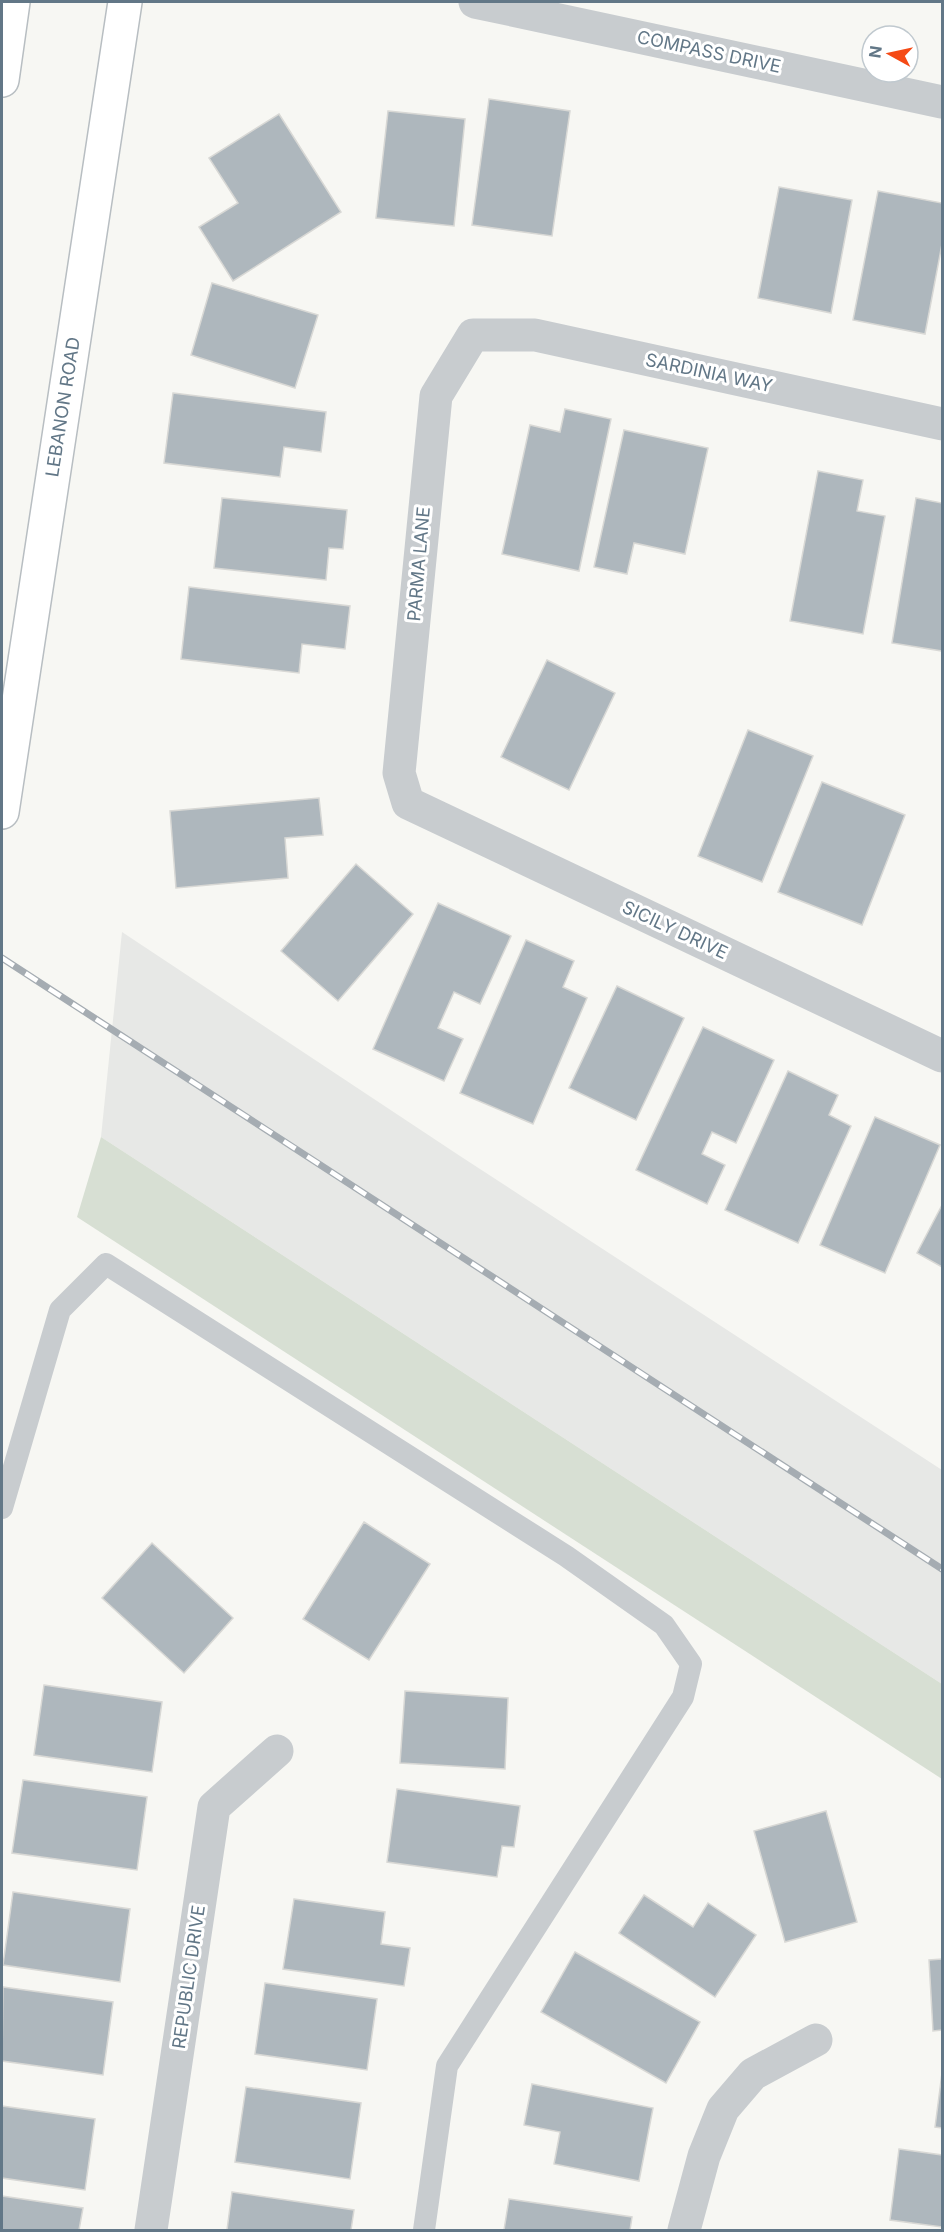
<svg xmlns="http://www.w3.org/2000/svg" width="944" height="2232" font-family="Inter,sans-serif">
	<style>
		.built { fill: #e7e8e6 }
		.green { fill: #d7dfd3 }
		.building { fill: #aeb7bd; stroke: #d8d8d5; stroke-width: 1.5 }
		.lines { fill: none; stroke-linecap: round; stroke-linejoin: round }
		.secondary-casing { stroke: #b8bec2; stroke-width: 36 }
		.service { stroke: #c8cccf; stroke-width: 22 }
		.minor { stroke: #c8cccf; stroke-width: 33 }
		.secondary { stroke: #fff; stroke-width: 33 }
		.rail-casing { stroke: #a5acb2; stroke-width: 7 }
		.rail { stroke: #fff; stroke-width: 4.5; stroke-dasharray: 14; stroke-linecap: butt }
		.labels { text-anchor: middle; stroke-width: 6; stroke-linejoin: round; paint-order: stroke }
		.street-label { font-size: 18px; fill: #627787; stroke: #fff }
	</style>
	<rect width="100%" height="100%" fill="#f7f7f3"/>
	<path class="built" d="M122,932l338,224 482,314v214l-841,-547z"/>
	<path class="green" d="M101,1137l841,547v95l-865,-562z"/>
	<g class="building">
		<path d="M489,99l81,12 -18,125 -80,-11z"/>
		<path d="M388,111l77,8 -11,107 -78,-8z"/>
		<path d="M279,114l62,98 -108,69 -34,-54 39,-24 -29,-45z"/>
		<path d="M779,187l73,13 -21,113 -73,-15z"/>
		<path d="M878,191l64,12v41l-17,90 -72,-14z"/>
		<path d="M212,283l106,32 -23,73 -104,-33z"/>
		<path d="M173,393l153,19 -5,40 -37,-5 -4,30 -116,-14z"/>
		<path d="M565,409l46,10 -32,152 -77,-17 28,-129 30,7z"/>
		<path d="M624,430l84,18 -23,106 -51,-11 -7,31 -33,-7z"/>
		<path d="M818,471l45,9 -6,31 28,5 -22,118 -73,-13z"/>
		<path d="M222,498l125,12 -4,39 -14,-1 -3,32 -112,-12z"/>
		<path d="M916,498l26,5v148l-50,-8z"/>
		<path d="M189,587l161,19 -5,43 -43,-5 -3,29 -118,-14z"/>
		<path d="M547,660l68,33 -46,97 -68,-33z"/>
		<path d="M748,730l65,26 -51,126 -64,-26z"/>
		<path d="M822,782l83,33 -43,110 -84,-33z"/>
		<path d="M319,798l4,37 -38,3 3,40 -112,10 -6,-77z"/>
		<path d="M356,864l57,50 -75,87 -57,-50z"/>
		<path d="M438,903l73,33 -31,68 -26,-12 -16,36 25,11 -19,42 -71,-32z"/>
		<path d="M526,940l48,21 -11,26 24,11 -54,126 -73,-31z"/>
		<path d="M617,986l67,32 -48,102 -67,-32z"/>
		<path d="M703,1027l71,33 -38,83 -24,-11 -10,22 23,11 -18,39 -71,-34z"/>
		<path d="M788,1071l50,24 -9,20 22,11 -53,117 -73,-33z"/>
		<path d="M875,1117l65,28 -55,128 -65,-28z"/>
		<path d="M942,1205v62l-25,-14z"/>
		<path d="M364,1522l66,42 -61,96 -66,-41z"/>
		<path d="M152,1543l81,75 -49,55 -82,-75z"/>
		<path d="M44,1685l118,17 -10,70 -118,-17z"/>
		<path d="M405,1691l103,7 -3,71 -105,-6z"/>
		<path d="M23,1780l124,17 -10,73 -125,-17z"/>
		<path d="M397,1789l123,17 -6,41 -12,-1 -5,31 -110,-15z"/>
		<path d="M826,1811l31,111 -72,20 -31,-111z"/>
		<path d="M13,1892l117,17 -10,73 -117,-17z"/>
		<path d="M644,1895l49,32 15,-24 48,32 -41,62 -96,-64z"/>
		<path d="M294,1899l91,13 -4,32 29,4 -6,38 -121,-17z"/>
		<path d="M575,1952l125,70 -34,61 -125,-71z"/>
		<path d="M942,1959v71l-9,1 -4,-71z"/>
		<path d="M265,1983l112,16 -10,71 -112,-16z"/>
		<path d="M3,1987l110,15 -10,73 -101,-14z"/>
		<path d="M942,2073v55l-7,-1z"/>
		<path d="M532,2084l121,24 -14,73 -85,-17 6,-32 -36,-7z"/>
		<path d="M246,2087l115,16 -11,76 -115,-17z"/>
		<path d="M2,2106l93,13 -10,71 -83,-12z"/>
		<path d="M899,2149l43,6v72l-52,-7z"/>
		<path d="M232,2192l122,18 -3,20h-124z"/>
		<path d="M2,2196l81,12 -4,22h-77z"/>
		<path d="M509,2199l123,18 -2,13h-126z"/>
	</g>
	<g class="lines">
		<g class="secondary-casing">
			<g id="secondary">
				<path d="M2,80l11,-78"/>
				<path d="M2,812l123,-810"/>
			</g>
		</g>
		<path class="service" d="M2,1508l58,-198 46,-46 460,292 98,69 27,39 -8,33 -236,369 -23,164"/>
		<g class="minor">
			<path d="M475,2l467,100"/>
			<path d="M942,424l-407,-89h-62l-37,61 -37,377 9,30 534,253"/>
			<path d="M151,2230l63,-423 63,-56"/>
			<path d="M684,2230l20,-74 19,-47 30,-35 63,-34"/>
		</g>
		<use href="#secondary" class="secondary"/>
		<g class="rail-casing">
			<path id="rail" d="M2,958l940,611"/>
		</g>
		<use href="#rail" class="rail"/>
	</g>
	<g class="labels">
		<g class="street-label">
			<text transform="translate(709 52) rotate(12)" y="6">COMPASS DRIVE</text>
			<text transform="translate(709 373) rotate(12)" y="6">SARDINIA WAY</text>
			<text transform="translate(63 407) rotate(-81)" y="6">LEBANON ROAD</text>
			<text transform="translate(419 564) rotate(-85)" y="6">PARMA LANE</text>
			<text transform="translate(675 930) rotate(25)" y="6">SICILY DRIVE</text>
			<text transform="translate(189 1977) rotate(-82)" y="6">REPUBLIC DRIVE</text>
		</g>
	</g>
	<rect width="944" height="2232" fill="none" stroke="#627787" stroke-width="6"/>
	<g transform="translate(890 54) rotate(278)"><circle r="28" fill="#ffffff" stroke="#c0c9cf" stroke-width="1.5"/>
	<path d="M0-4.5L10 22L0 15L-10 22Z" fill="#f54a15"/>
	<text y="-9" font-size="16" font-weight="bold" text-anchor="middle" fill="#627787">N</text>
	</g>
</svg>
